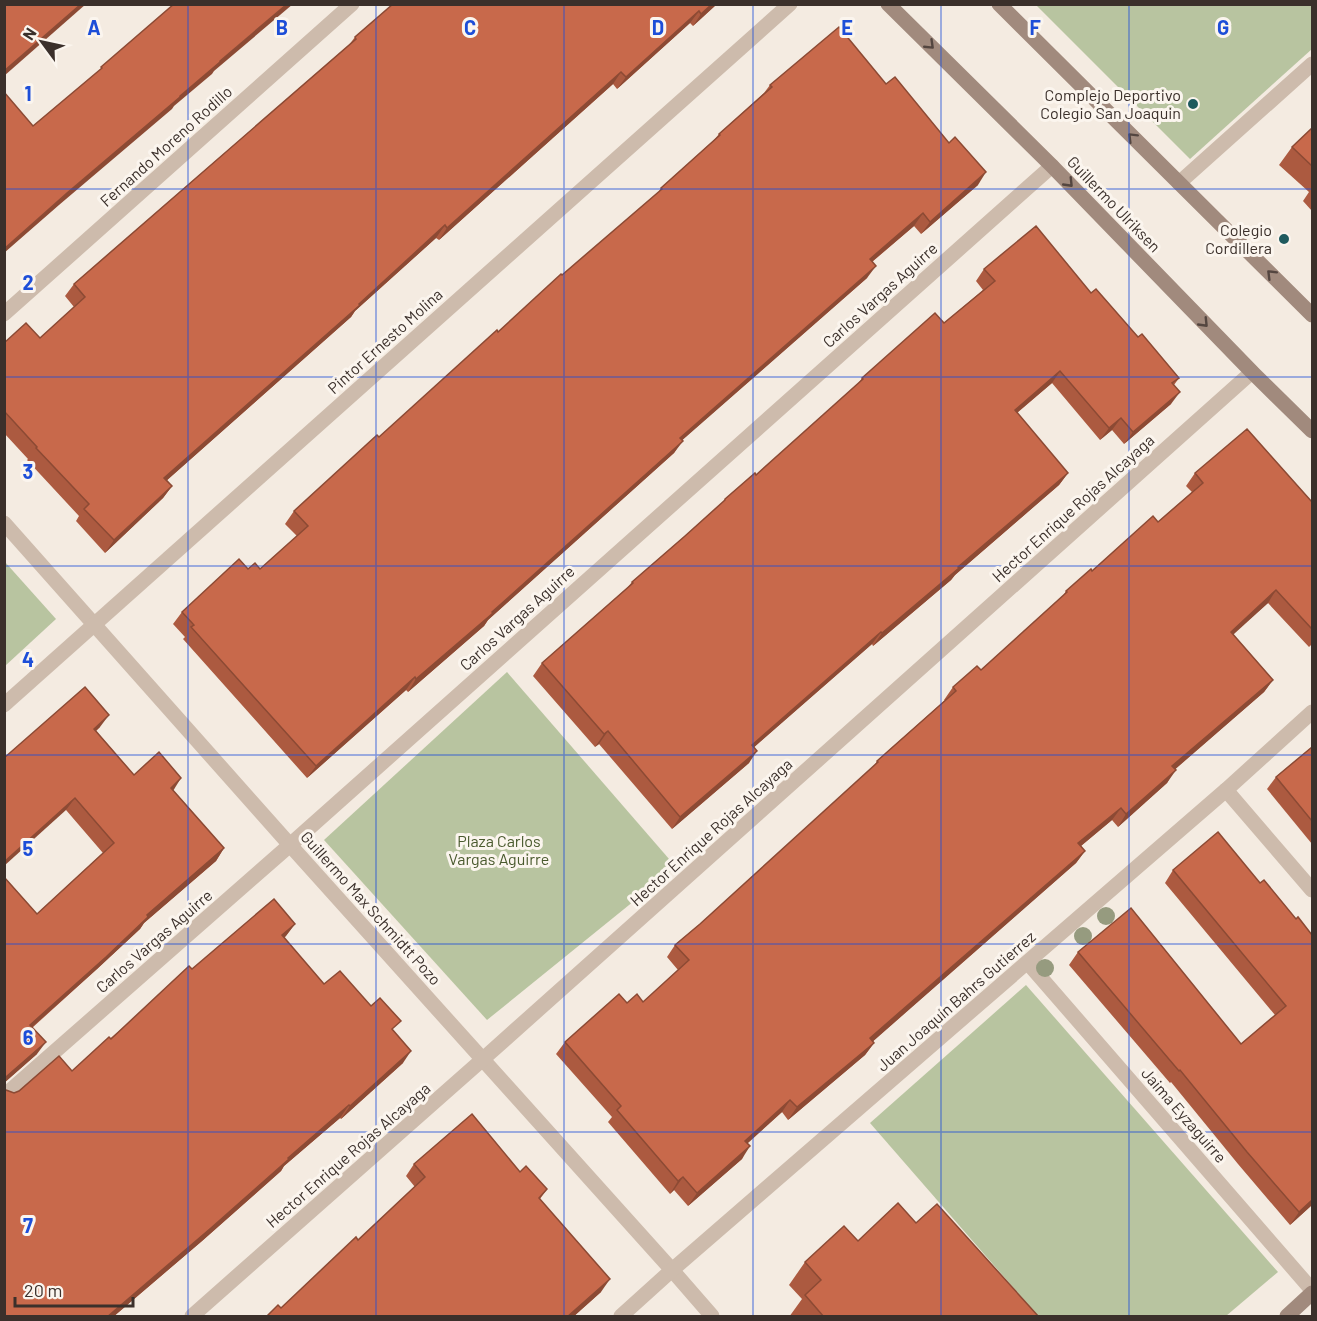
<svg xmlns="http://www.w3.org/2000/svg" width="1317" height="1321" font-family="Barlow,sans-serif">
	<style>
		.green { fill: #b8c4a0 }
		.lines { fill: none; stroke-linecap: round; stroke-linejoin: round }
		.street { stroke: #cdbbac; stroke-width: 15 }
		.secondary { stroke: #a18a7d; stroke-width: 15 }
		.tree { fill: #969b7f }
		.wall { fill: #ac5a40 }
		.shaded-wall { fill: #8c4a34 }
		.building { fill: #c8694b; stroke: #8c4a34; stroke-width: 1.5 }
		.oneway { stroke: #544640 }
		.grid { fill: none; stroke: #1d4ed8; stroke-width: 1.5; stroke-opacity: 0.55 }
		.poi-dot { fill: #1f5a5e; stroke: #fbf5ee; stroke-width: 2 }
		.labels { text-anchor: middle; stroke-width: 6; stroke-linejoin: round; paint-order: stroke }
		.poi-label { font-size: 16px; fill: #3b302b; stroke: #fbf5ee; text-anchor: end }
		.street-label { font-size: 16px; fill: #3b302b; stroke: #fbf5ee }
		.park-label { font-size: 16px; fill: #4a5a2e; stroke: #fbf5ee }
		.grid-label { font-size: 20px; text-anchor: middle; font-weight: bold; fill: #1d4ed8; stroke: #fbf5ee; stroke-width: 6; stroke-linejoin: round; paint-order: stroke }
	</style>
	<rect width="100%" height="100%" fill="#f4ebe1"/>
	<g class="green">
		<path d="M1036,5h276v44l-122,110z"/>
		<path d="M5,562l51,57 -51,47z"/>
		<path d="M507,672l169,195 -189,153 -163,-180z"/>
		<path d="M1026,985l252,287 -52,44h-188l-168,-193z"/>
	</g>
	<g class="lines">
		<g class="street">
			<path d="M1179,183l133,-119"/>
			<path d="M4,314l348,-310"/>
			<path d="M4,523l286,322 382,425 40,46"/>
			<path d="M4,705l786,-701"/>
			<path d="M1226,790l86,100"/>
			<path d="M1028,963l284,327"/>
			<path d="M4,1096l286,-251 762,-679"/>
			<path d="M192,1316l291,-257 769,-687"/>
			<path d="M621,1316l51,-46 554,-480 86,-78"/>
		</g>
		<g class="secondary">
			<path d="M888,4l164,162 200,206 60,59"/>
			<path d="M999,4l313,311"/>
			<path d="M1287,1316l25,-23"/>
		</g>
	</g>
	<g class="tree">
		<circle cx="1106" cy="916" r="9"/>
		<circle cx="1083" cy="936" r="9"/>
		<circle cx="1045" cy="968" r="9"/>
	</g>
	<g class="wall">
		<path d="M717,4l-24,22 -3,-3 -73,66 -4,-5 -174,156 -3,-2 -81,73 -4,6 -184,163 5,6 -9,12 -58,55 -29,-32 3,-5 -52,-56 1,-1 -24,-26v-90l36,-5 34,-31 -9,-11 9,-12 275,-239 6,-8z"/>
		<path d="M886,84l92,101 -57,49 -7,-8 -42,36 -5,16 -185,162 -8,13 -186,167 -4,6 -76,66 -2,-2 -99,88 -124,-139 2,-2 -12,-13 9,-12 66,-43h12l37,-33 -12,-12 9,-13 85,-74 119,-105 160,-139 3,-5 53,-48 5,-6 45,-41 6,-8z"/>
		<path d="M1312,128v83l-9,-10 6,-9 -30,-27 13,-18z"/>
		<path d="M984,269l107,24 47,44 41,41 -5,7 -3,19 -47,40 -12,-14 -12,10 -48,-57 -35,30 51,60 -9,12 -104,90 -4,5 -78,66 -1,-2 -118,103 -5,16 -77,66 -73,-85 -4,3 -62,-71 9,-13 85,-75 5,-6 53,-46 37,-33 3,-4 31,-24 102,-91 4,-6 82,-55 39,-33 -7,-9z"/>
		<path d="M1195,473l102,12 15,17v142l-3,3 -41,-44 -35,31 40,46 -9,12 -89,77 -8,14 -49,44 -6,-7 -31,26 4,5 -9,12 -203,178 1,2 -9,12 -77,65 -6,-8 -35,31 -5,16 -54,47 -14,-16 -4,4 -62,-72 4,-5 -56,-63 9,-12 62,-39 16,-1 35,-32 -11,-13 8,-12 25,-21 173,-156 4,-7 68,-61h-1l9,-13 28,-17 82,-74 3,-5 92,-69 34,-30 -6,-6z"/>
		<path d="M85,687l15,40 -4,4 38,44 39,15 51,58 -8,13 -72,62 -4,6 -43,40 -65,59 5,26 -33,29 33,-169 66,-61 -37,-43z"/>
		<path d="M1312,747v97l-45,-55 9,-12z"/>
		<path d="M1173,870l87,13 36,36 16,286 -22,20 -52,-61 -67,-82 -1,1 -101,-118 9,-13 163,92 34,-29 -110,-132z"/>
		<path d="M295,924l-11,14 40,46 47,22 23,25 9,32 -62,56 -1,-1 -56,48 -3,5 -79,70 -89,76h-109l2,-227 8,3 58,-22 120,-102z"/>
		<path d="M414,1164l106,8 27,17 -7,10 61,93 -28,25h-307l15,-9 77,-68 57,-53 -9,-11z"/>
		<path d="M916,1223l123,94h-250l13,-18 -13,-14 16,-23 53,-21z"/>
	</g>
	<g class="shaded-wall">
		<path d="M81,4h5l-82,72v-5z"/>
		<path d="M287,4h6l-79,67 -2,3 -38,32 -2,3 -113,96 -55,48v-4l63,-56 153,-132z"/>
		<path d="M712,4h5l-24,22 8,-12z"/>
		<path d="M699,11l-9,12 -73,66 9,-12z"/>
		<path d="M621,72l-8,12 -174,156 8,-12z"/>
		<path d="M986,172l-8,13 -57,49 9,-12z"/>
		<path d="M923,213l-9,13 -53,45 9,-12z"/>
		<path d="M445,225l-9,13 -81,73 -4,6 -195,173 8,-12 195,-174z"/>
		<path d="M876,266l-9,12 -196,172 9,-12z"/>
		<path d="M1060,371l-8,12 -46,39 9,-12z"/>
		<path d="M1180,392l-9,12 -47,40 9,-12z"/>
		<path d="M1121,418l-9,12 -12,10 9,-12z"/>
		<path d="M683,441l-9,12 -186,167 -4,6 -76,66 8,-13z"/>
		<path d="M1068,473l-9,12 -104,90 -4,5 -78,66 9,-13z"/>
		<path d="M172,486l-9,12 -58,55 9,-13z"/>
		<path d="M1276,590l-8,13 -45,41 8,-12z"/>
		<path d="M881,632l-9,12 -129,113 9,-12z"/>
		<path d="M415,677l-9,13 -99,88 9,-12z"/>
		<path d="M1273,680l-9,12 -100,87 8,-13z"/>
		<path d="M109,715l-9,12 -15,14 9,-12z"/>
		<path d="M608,731l-9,13 -4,3 9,-13z"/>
		<path d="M757,751l-8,12 -77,66 8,-12z"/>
		<path d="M1176,770l-9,13 -49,44 8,-13z"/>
		<path d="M181,778l-8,13 -2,-3z"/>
		<path d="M75,798l-9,12 -62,56v-4z"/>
		<path d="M1121,808l-9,12 -42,35 8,-12z"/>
		<path d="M224,848l-8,13 -72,62 -4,6 -43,40 -76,68 9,-12 117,-110z"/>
		<path d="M1085,851l-9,12 -214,188 8,-13z"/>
		<path d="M295,924l-9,12 -13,12 9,-13z"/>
		<path d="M46,1042l-9,12 -33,29v-4l2,-2z"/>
		<path d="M874,1043l-9,12 -77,65 9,-13z"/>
		<path d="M411,1051l-8,12 -62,56 9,-13z"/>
		<path d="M790,1100l-8,12 -45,41 8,-12z"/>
		<path d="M349,1105l-9,13 -56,48 -3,5 -79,70 -89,76h-6z"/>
		<path d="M750,1146l-8,13 -54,47 9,-13z"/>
		<path d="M683,1177l-9,13 -4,4 8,-13z"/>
		<path d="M1312,1200v5l-22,20 9,-13z"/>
		<path d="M610,1279l-9,13 -28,25h-6z"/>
	</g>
	<g class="building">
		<path d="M4,4h77l-77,67z"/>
		<path d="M174,4h113l-67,57v1l-40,34v1l-113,96 -63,56v-157l29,34 69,-58 -1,-1z"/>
		<path d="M393,4h319l-11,10 -2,-3 -73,66 -5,-5 -174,156 -2,-3 -86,79 1,1 -196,173 8,8 -58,54 -30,-31 5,-5 -53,-56 1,-1 -33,-36v-68l22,-20 14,15 45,-41 -11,-13 282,-245 -1,-2z"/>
		<path d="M839,27l47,57 9,-7 54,66 6,-6 31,35 -56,50 -7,-9 -53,46 6,7 -196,172 3,3 -191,171 1,1 -77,66 -1,-2 -99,89 -125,-139 3,-2 -12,-13 57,-53 9,10 7,-6 5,6 48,-43 -14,-15 83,-76 2,2 118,-107 1,2 63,-58 1,1 100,-86 -1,-1 59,-53 -1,-1 53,-47 -2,-2z"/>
		<path d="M1312,128v38l-20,-19z"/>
		<path d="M1036,226l55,67 5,-4 42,48 4,-3 37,44 -7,5 8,9 -47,40 -12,-14 -12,10 -49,-57 -45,39 53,63 -110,94 1,1 -77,65 -1,-1 -129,113 5,6 -77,66 -72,-86 -4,3 -62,-71 91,-80 -1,-1 53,-46 40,-36v-1l30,-26 1,2 107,-96 -1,-1 73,-65 9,10 51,-42 -11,-12z"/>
		<path d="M1247,429l65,73v127l-36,-39 -45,42 42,48 -101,86 4,4 -50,44 -5,-6 -43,35 7,8 -215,187 4,5 -77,64 -7,-7 -45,41 5,5 -53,47 -14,-16 -5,4 -61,-71 4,-4 -56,-64 54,-48 8,9 10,-9 6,8 46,-42 -14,-15 25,-21 178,-162 -1,-1 79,-70 -3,-4 24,-21 4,4 86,-78 -1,-1 25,-22 1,2 61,-55 5,6 45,-39 -8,-10z"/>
		<path d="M85,687l24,28 -15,14 40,46 25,-23 22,26 -10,10 53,60 -77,67 1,2 -42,40 -76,68 16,17 -40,35 -2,4v-204l33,37 77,-71 -39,-45 -71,64v-104z"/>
		<path d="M1312,747v74l-36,-44z"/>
		<path d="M1218,832l42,51 4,-3 32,39 2,-2 14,18v265l-13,12 -52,-60 -67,-82 -1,1 -101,-119 53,-44 110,136 45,-38 -113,-136z"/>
		<path d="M274,899l21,25 -13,11 42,49 16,-13 31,35 9,-8 21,23 -9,8 19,22 -61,55 -1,-1 -61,53 1,1 -78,69 -104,89h-103v-229l2,2 8,3 5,-2 40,-35 13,15 37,-34 2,2 78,-73 3,3z"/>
		<path d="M472,1114l48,58 6,-6 21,23 -8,9 71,81 -43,38h-301l12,-12 3,3 75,-71 2,3 67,-63 -11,-13z"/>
		<path d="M898,1203l18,20 21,-19 102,113h-215l-19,-22 16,-15 -16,-18 39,-36 14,15z"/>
	</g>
	<defs><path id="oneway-chevron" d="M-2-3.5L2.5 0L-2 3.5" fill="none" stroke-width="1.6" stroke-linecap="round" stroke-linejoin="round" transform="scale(1.5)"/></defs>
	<g class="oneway">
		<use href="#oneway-chevron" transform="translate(930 45) rotate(44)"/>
		<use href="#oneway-chevron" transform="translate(1132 137) rotate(-135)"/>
		<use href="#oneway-chevron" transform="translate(1069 183) rotate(46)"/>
		<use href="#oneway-chevron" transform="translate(1271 274) rotate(-135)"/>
		<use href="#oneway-chevron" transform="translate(1204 323) rotate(46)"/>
	</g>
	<path class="grid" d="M188,4v1312M376,4v1312M564,4v1312M753,4v1312M941,4v1312M1129,4v1312M4,189h1308M4,377h1308M4,566h1308M4,755h1308M4,944h1308M4,1132h1308"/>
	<g class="poi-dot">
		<circle cx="1193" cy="104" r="6"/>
		<circle cx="1284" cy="239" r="6"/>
	</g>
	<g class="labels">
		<g class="poi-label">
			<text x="1181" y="101">Complejo Deportivo<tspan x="1181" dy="18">Colegio San Joaquin</tspan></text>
			<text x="1272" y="236">Colegio<tspan x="1272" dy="18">Cordillera</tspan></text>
		</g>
		<g class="street-label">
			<text transform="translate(166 146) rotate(-42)" y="6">Fernando Moreno Rodillo</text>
			<text transform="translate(1114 204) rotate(46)" y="6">Guillermo Ulriksen</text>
			<text transform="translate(880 295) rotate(-42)" y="6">Carlos Vargas Aguirre</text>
			<text transform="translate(385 341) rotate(-42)" y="6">Pintor Ernesto Molina</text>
			<text transform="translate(1073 508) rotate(-42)" y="6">Hector Enrique Rojas Alcayaga</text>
			<text transform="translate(517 618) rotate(-42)" y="6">Carlos Vargas Aguirre</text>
			<text transform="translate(711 832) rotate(-42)" y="6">Hector Enrique Rojas Alcayaga</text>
			<text transform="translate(371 908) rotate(48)" y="6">Guillermo Max Schmidtt Pozo</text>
			<text transform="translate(154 941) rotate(-41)" y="6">Carlos Vargas Aguirre</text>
			<text transform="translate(956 1001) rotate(-41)" y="6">Juan Joaquín Bahrs Gutierrez</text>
			<text transform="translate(1184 1115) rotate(49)" y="6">Jaima Eyzaguirre</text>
			<text transform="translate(348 1155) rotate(-41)" y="6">Hector Enrique Rojas Alcayaga</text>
		</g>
		<g class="park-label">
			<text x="499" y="847">Plaza Carlos<tspan x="499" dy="18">Vargas Aguirre</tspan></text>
		</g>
	</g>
	<g class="grid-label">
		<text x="94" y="35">A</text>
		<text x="282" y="35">B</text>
		<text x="470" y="35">C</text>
		<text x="658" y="35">D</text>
		<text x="847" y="35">E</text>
		<text x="1035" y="35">F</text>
		<text x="1223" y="35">G</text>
		<text x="28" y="101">1</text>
		<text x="28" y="290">2</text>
		<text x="28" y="479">3</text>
		<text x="28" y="667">4</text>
		<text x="28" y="856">5</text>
		<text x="28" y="1045">6</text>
		<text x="28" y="1233">7</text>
	</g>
	<rect width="1317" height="1321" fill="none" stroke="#3b302b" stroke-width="12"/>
	<g transform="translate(42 42) rotate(303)" stroke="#fbf5ee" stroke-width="4.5" paint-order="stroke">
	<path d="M0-4.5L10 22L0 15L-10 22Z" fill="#3b302b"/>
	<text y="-9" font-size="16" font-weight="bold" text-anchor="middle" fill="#3b302b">N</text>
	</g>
	<path d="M15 1297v9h118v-9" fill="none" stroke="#3b302b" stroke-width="3"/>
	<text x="24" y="1297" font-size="18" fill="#3b302b" stroke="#fbf5ee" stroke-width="4.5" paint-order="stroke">20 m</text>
</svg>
